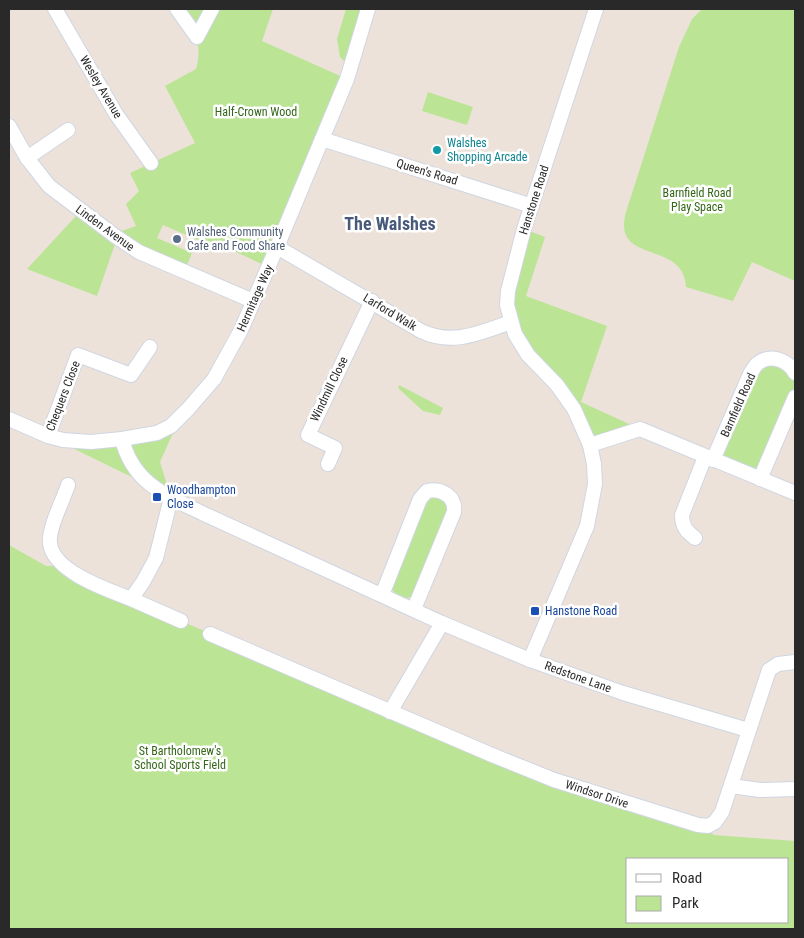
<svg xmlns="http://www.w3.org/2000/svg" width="804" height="938" font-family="'Roboto Condensed',sans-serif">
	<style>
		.green { fill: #bbe495; fill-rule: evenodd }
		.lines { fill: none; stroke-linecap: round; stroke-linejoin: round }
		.minor-casing { stroke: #cfd6e2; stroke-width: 16 }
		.minor { stroke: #fff; stroke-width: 14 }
		.culture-dot { fill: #0f9aa8; stroke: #fff; stroke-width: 2 }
		.service-dot { fill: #5c6f8a; stroke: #fff; stroke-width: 2 }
		.transit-dot { fill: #1a4fb4; stroke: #fff; stroke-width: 2 }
		.labels { text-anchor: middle; stroke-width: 5; stroke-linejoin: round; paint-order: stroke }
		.street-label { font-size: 12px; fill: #292929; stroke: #fff }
		.park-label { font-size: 12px; fill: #346718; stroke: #fff }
		.culture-label { font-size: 12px; fill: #0d838f; stroke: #fff; text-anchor: start }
		.service-label { font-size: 12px; fill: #4e5e75; stroke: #fff; text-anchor: start }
		.transit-label { font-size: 12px; fill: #164399; stroke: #fff; text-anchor: start }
		.district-label { font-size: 18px; font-weight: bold; fill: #48597a; stroke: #fff }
	</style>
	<rect width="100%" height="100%" fill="#ece2da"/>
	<g class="green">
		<path d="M177,9h96l-11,32 85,38 -79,188 -53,-25 -17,-2 -35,-15 -6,13 35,15 -5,12 -38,-16 -30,-17 17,-6 -10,-22 13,-13 -9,-18 65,-30 -30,-57 31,-17c8,-28 -4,-39 -19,-60z"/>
		<path d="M346,9h22l-18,58 -10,-10 -3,-18z"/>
		<path d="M702,9h93v272l-43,-19 -19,39 -47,-14c-2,-48 -75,-21 -60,-75l53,-165 13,-28z"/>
		<path d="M428,92l45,15 -6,18 -45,-14z"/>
		<path d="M76,216l39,28 -18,52 -70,-27z"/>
		<path d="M524,229l21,8 -19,59 81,30 -26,76 59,27 -50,16 -81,-131z"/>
		<path d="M769,358l26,15v24l-35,82 -47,-19 37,-86z"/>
		<path d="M399,385l44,23 -3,7 -17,-4 -25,-23z"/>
		<path d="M173,433l-13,29 11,36 -19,-11 -104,-51 15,4z"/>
		<path d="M441,495l8,13 -37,88c-9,6 -18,-1 -21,-10l37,-89z"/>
		<path d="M9,545l37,21h9l8,8 33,19 4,-7 392,169 206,70 16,10 81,6v88h-786zM628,859h160v63h-160z"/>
	</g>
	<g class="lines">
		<g class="minor-casing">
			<g id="minor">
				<path d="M55,9l61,105 35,49"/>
				<path d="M177,9l20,28 15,-28"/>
				<path d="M9,126l18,32 22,28 66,50 24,16 114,49"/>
				<path d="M322,139l210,67"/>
				<path d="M27,158l41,-28"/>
				<path d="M277,247l144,84c31,15 59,2 90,-9"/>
				<path d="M9,419l39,17 15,4 28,2 31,-3 35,-6 14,-7 17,-17 26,-30 27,-49 36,-83 70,-168 21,-70"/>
				<path d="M48,436l30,-81 53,20 19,-28"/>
				<path d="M122,439c11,45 45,57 82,75l238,109 88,37 93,33 125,37"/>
				<path d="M590,445l50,-16 155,64"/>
				<path d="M713,460l37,-86c2,-3 5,-8 7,-10 13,-11 31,-4 38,9"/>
				<path d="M328,464l7,-16 -27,-13 64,-134"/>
				<path d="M760,479l35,-82"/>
				<path d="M68,485c-5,16 -20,43 -18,59 4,28 58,46 81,55l12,-17 13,-24 15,-60"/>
				<path d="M695,538c-9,-7 -13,-12 -13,-23l23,-58"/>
				<path d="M382,595l38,-96 7,-8c14,-3 29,5 27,21l-40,97"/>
				<path d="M131,599l50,22"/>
				<path d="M210,634l282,121 62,25 144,45 10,1 7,-4 7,-10 47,-142 9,-6 17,-2"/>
				<path d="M530,660l57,-134 8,-42 -1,-20 -4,-19 -16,-36 -17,-24 -29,-30 -13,-21 -8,-29 1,-14 16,-62 72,-220"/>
				<path d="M390,712l52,-89"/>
				<path d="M731,786l29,4 35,-1"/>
			</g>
		</g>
		<use href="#minor" class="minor"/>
	</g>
	<circle class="culture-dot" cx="437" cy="150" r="5"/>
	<circle class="service-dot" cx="177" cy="239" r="5"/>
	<g class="transit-dot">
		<rect x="152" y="492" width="10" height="10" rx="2.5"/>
		<rect x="530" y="606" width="10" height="10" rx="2.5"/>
	</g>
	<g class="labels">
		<g class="street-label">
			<text transform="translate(101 87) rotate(59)" y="4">Wesley Avenue</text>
			<text transform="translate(427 172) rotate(17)" y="4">Queen's Road</text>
			<text transform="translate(534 200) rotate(-72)" y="4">Hanstone Road</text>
			<text transform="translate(105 228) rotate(36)" y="4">Linden Avenue</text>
			<text transform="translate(255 298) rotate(-66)" y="4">Hermitage Way</text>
			<text transform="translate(390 312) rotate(31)" y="4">Larford Walk</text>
			<text transform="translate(329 389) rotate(-64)" y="4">Windmill Close</text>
			<text transform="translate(63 396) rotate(-69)" y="4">Chequers Close</text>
			<text transform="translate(738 405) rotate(-66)" y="4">Barnfield Road</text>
			<text transform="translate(578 677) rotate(20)" y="4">Redstone Lane</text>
			<text transform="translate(597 794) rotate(18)" y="4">Windsor Drive</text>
		</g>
		<g class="park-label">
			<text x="256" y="116">Half-Crown Wood</text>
			<text x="697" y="197">Barnfield Road<tspan x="697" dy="14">Play Space</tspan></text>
			<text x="180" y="755">St Bartholomew's<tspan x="180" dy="14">School Sports Field</tspan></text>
		</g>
		<g class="culture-label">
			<text x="447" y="147">Walshes<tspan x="447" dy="14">Shopping Arcade</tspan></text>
		</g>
		<g class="service-label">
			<text x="187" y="236">Walshes Community<tspan x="187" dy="14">Cafe and Food Share</tspan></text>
		</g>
		<g class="transit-label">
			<text x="167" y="494">Woodhampton<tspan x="167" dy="14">Close</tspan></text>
			<text x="545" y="615">Hanstone Road</text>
		</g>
		<g class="district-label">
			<text x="390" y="230">The Walshes</text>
		</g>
	</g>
	<rect width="804" height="938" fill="none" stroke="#292929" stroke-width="20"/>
	<rect x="626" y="858" width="162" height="65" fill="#ffffff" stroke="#a9a9a9"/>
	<rect x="636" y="874" width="25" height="8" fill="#ffffff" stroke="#a9a9a9"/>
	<text x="672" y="883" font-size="15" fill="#292929">Road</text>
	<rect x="636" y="896" width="25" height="15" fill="#bbe495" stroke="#a9a9a9"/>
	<text x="672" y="908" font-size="15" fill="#292929">Park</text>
</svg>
